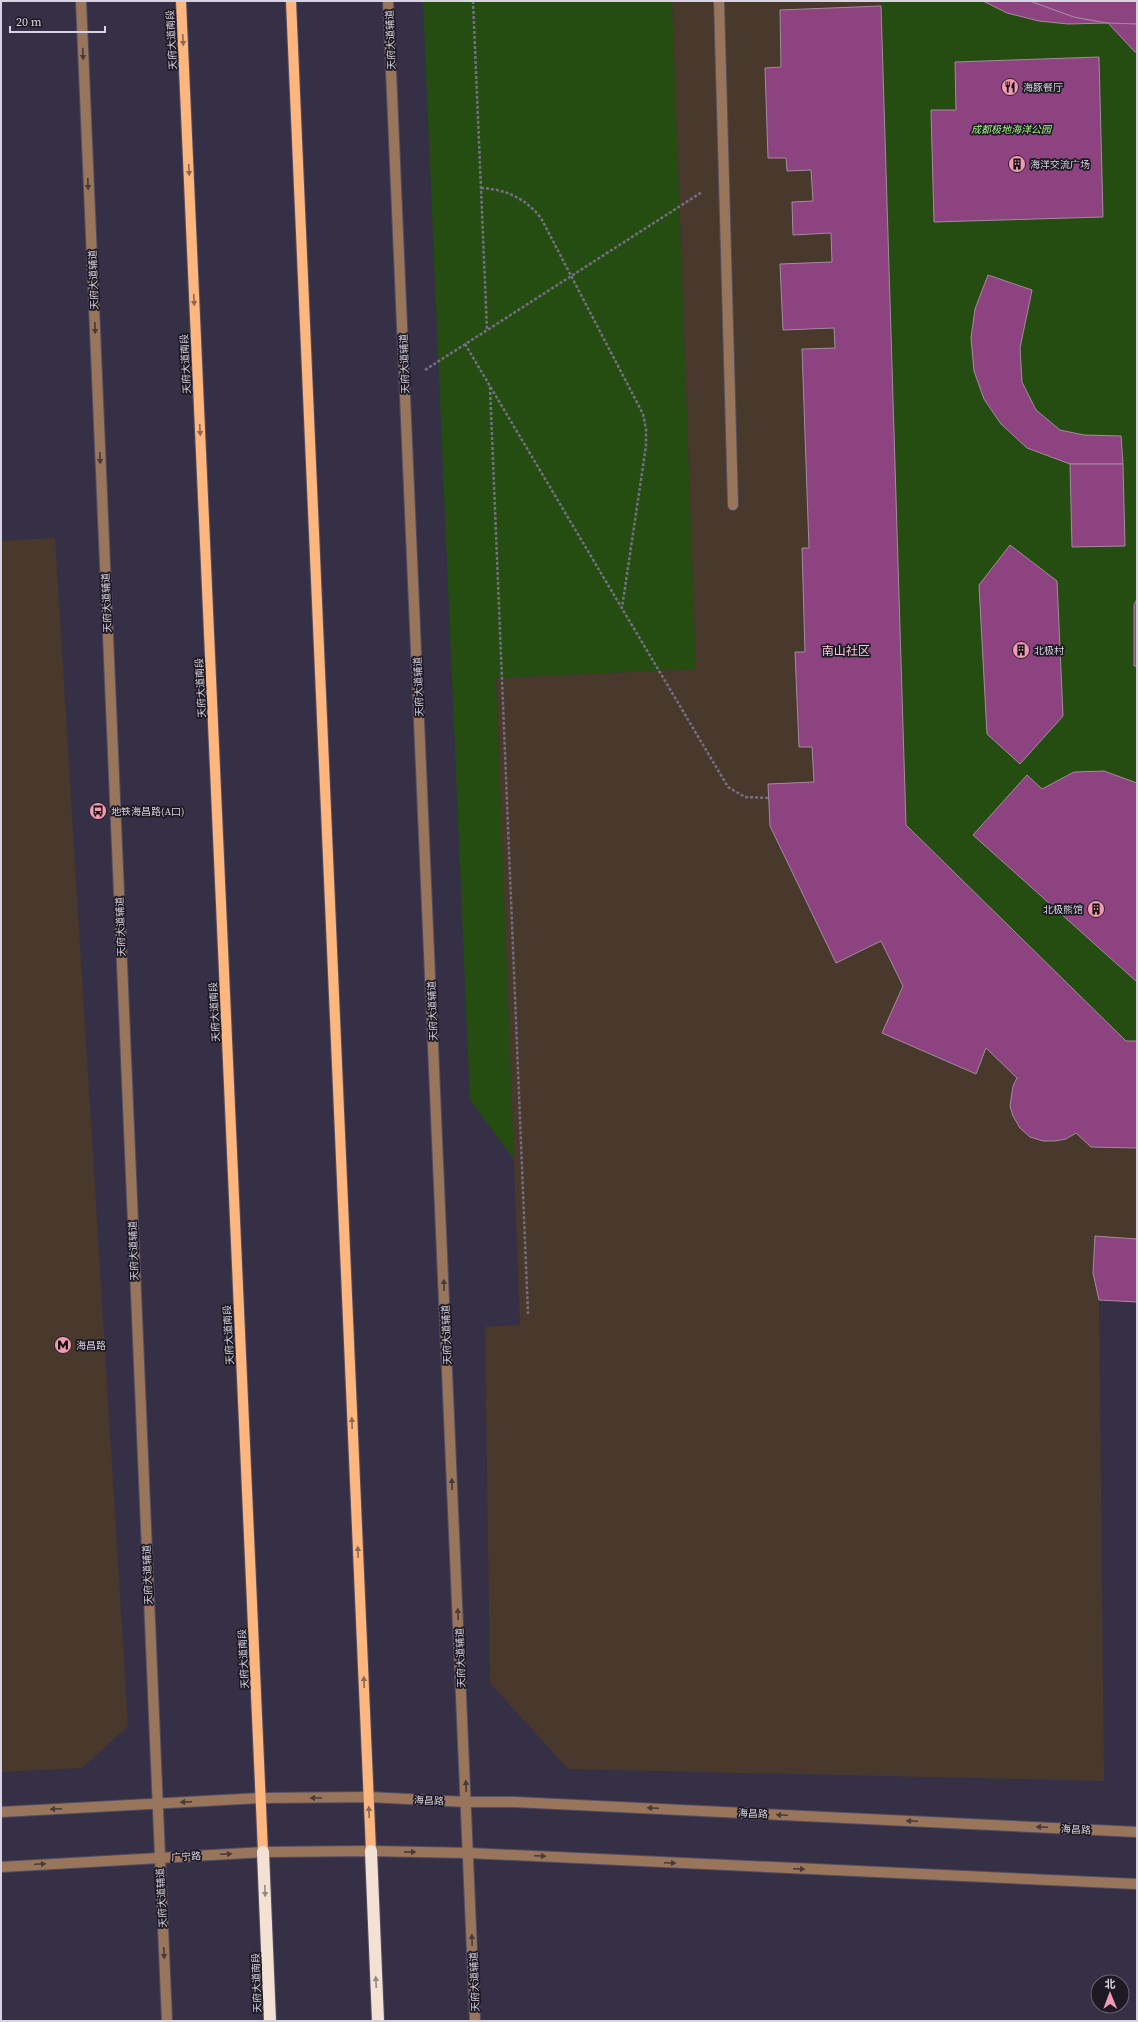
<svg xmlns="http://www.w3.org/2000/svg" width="1138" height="2022" font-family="'Source Serif 4','Noto Sans SC',serif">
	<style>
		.commercial { fill: #48392c }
		.green { fill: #254d11 }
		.building { fill: #8e4381; stroke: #a38b9d }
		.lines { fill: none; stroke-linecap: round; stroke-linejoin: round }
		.minor-casing { stroke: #534d62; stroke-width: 12 }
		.major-casing { stroke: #534d62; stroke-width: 12 }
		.highway-casing { stroke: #534d62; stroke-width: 14 }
		.path { stroke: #746f82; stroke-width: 2.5; stroke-dasharray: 3 2; stroke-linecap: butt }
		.minor { stroke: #99765b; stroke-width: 10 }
		.major { stroke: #fdb67d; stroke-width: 10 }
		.highway { stroke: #f3e1d4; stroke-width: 12 }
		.oneway { fill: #8d6850 }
		.oneway2 { fill: #483a37 }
		.oneway3 { fill: #938785 }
		.labels { text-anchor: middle; stroke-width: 3.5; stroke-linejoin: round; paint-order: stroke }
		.street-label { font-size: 10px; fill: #d7d3e1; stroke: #1d1a24 }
		.poi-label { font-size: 10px; fill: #d7d3e1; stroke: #1d1a24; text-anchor: start }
		.park-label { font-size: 10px; font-style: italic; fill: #a6f387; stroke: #1d1a24 }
		.quarter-label { font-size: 12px; fill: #fdcad6; stroke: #1d1a24 }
	</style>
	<rect width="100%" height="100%" fill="#363046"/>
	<g class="commercial">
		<path d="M672,1h209l25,824 220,216h11v261l-38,-1 5,480 -536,-12 -78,-86 -5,-356 35,-2 -24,-647 200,-9z"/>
		<path d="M55,538l73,1188 -46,42 -81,4v-1231z"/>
	</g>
	<g class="green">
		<path d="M423,1h249l24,668 -200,9 18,481 -44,-59z"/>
		<path d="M881,1h256v1040h-11l-220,-216z"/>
	</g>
	<g class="building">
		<path d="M983,1h47l44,16 34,6 -40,1 -29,-3 -32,-8z"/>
		<path d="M1030,1h107v23l-19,1 -44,-8z"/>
		<path d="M881,6l25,819 220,216h11v107l-46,-1 -15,-14 -10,6 -11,2h-12l-13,-4 -10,-9 -7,-12 -3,-10 3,-20 4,-8 -31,-30 -10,26 -94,-41 21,-47 -22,-45 -45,22 -66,-137 -2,-42 46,-2 -2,-35h-13l-4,-95h10l-3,-104h7l-7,-199 33,-1 -1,-20 -51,2 -3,-66 52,-2 -1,-29 -38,2 -1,-33 21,-1 -2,-31 -24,1 -1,-13h-18l-3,-90 16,-1 -1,-57z"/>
		<path d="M1108,23l29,1v28h-2z"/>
		<path d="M1099,57l4,160 -169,5 -3,-112h25l-1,-48z"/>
		<path d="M988,275l44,15 -12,58 2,34 14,28 24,20 24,5 37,1 2,28h-53l-43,-16 -26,-24 -17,-25 -10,-28 -3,-33 4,-29z"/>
		<path d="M1070,464h53l2,82 -53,1z"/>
		<path d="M1010,545l47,36 6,135 -43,48 -33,-30 -8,-149z"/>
		<path d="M1137,599v67h-3v-61z"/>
		<path d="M1104,771l33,12v199l-164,-147 54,-60 15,14 32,-17z"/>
		<path d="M1095,1236l42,3v63l-38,-2 -6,-27z"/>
	</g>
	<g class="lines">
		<g class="minor-casing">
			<g id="minor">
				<path d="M81,1l86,2020"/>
				<path d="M388,1l87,2020"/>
				<path d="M719,1l14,504"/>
				<path d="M1,1812l260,-14 108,-1 97,5h49l622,30"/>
				<path d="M1,1867l262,-15 108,-1 97,2 669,31"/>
			</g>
		</g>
		<g class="major-casing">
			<g id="major">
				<path d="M181,1l82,1851"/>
				<path d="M291,1l80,1850"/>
			</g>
		</g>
		<g class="highway-casing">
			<g id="highway">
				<path d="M371,1851l7,170"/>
				<path d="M263,1852l7,169"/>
			</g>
		</g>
		<g class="path">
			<path d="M473,1l14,329"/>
			<path d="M481,188c25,1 45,11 60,30l102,196 3,15v17l-24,162"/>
			<path d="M465,344l263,443 17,10 23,1"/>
			<path d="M425,370l277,-178"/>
			<path d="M490,387l38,927"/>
		</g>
		<use href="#minor" class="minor"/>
		<use href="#major" class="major"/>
		<use href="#highway" class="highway"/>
	</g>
	<defs><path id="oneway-solid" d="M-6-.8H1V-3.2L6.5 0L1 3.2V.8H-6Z"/></defs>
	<g class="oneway">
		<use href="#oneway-solid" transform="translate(183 40) rotate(87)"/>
		<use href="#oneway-solid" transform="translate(189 170) rotate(87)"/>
		<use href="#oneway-solid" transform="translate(194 300) rotate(87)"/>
		<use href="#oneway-solid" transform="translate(200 430) rotate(87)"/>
		<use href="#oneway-solid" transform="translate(352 1423) rotate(-92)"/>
		<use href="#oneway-solid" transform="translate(358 1552) rotate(-92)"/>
		<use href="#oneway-solid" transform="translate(364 1682) rotate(-92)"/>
		<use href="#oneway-solid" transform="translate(369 1812) rotate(-92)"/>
	</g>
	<g class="oneway2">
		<use href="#oneway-solid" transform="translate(83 54) rotate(88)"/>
		<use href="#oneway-solid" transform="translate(88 184) rotate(88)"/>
		<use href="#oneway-solid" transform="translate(95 328) rotate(88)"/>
		<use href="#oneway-solid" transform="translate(100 458) rotate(88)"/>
		<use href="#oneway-solid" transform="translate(444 1285) rotate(-92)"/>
		<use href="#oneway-solid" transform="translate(452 1484) rotate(-92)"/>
		<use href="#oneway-solid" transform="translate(458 1614) rotate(-92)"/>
		<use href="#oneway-solid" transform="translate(466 1786) rotate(-93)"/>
		<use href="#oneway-solid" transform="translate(316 1798) rotate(180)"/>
		<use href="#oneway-solid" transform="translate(186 1802) rotate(177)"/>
		<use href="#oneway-solid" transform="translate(653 1808) rotate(-177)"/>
		<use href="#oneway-solid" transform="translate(56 1809) rotate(177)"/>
		<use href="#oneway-solid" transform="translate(782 1815) rotate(-177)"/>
		<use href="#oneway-solid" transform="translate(912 1821) rotate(-177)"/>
		<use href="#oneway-solid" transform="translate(1042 1827) rotate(-177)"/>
		<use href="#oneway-solid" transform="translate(410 1852) rotate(1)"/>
		<use href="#oneway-solid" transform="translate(226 1854) rotate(-3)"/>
		<use href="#oneway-solid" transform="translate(540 1856) rotate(3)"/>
		<use href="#oneway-solid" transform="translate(670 1863) rotate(3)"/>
		<use href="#oneway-solid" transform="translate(40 1864) rotate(-3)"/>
		<use href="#oneway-solid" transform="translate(799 1869) rotate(3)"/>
		<use href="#oneway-solid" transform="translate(472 1940) rotate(-92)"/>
		<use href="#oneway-solid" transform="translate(164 1953) rotate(87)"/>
	</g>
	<g class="oneway3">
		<use href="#oneway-solid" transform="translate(265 1891) rotate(88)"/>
		<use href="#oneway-solid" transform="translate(376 1982) rotate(-93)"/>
	</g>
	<defs>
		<g id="restaurant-disc" transform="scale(0.9)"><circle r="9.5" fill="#f19ab1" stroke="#1d1a24"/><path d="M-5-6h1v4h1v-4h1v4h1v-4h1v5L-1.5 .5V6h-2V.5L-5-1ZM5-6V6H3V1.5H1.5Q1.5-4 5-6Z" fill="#111"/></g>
		<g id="building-disc" transform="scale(0.9)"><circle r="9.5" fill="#f19ab1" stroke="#1d1a24"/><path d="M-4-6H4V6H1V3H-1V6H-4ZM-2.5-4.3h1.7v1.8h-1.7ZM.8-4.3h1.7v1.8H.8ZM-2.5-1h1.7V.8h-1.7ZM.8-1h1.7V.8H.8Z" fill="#111"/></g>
		<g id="bus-disc" transform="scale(0.9)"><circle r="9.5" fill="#f19ab1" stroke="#1d1a24"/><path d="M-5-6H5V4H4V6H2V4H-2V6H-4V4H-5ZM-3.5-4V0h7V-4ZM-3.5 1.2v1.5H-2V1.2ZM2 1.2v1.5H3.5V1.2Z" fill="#111"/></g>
		<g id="metro-disc" transform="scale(0.9)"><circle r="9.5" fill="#f19ab1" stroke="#1d1a24"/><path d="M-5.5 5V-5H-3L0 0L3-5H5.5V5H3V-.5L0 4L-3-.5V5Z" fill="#111"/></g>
	</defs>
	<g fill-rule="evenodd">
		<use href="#restaurant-disc" x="1010" y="87"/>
		<use href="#building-disc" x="1017" y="164"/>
		<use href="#building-disc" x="1021" y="650"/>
		<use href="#bus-disc" x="98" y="811"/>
		<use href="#building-disc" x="1096" y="909"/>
		<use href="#metro-disc" x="63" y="1345"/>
	</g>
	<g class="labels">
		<g class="street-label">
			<text transform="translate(171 40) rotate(-93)" y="4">天府大道南段</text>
			<text transform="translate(390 40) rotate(-92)" y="4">天府大道辅道</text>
			<text transform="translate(93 280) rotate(-92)" y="4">天府大道辅道</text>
			<text transform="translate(185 364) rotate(-93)" y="4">天府大道南段</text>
			<text transform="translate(404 364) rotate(-92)" y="4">天府大道辅道</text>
			<text transform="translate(106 603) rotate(-92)" y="4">天府大道辅道</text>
			<text transform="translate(418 687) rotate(-92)" y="4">天府大道辅道</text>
			<text transform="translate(200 688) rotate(-93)" y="4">天府大道南段</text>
			<text transform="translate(120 927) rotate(-92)" y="4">天府大道辅道</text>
			<text transform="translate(432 1011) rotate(-92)" y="4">天府大道辅道</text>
			<text transform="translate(214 1012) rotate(-93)" y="4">天府大道南段</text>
			<text transform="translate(133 1251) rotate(-92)" y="4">天府大道辅道</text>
			<text transform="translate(228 1335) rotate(-93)" y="4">天府大道南段</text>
			<text transform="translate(446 1335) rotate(-92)" y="4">天府大道辅道</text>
			<text transform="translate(147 1575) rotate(-92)" y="4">天府大道辅道</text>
			<text transform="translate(460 1658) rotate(-92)" y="4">天府大道辅道</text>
			<text transform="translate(243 1659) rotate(-93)" y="4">天府大道南段</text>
			<text transform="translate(429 1800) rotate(3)" y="4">海昌路</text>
			<text transform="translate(753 1813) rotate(3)" y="4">海昌路</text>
			<text transform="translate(1076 1829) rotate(3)" y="4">海昌路</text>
			<text transform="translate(186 1856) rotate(-3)" y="4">广宁路</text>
			<text transform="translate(161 1898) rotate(-93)" y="4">天府大道辅道</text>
			<text transform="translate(474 1982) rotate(-92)" y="4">天府大道辅道</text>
			<text transform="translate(256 1983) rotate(-92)" y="4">天府大道南段</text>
		</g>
		<g class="poi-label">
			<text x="1023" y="91">海豚餐厅</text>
			<text x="1030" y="168">海洋交流广场</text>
			<text x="1034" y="654">北极村</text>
			<text x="111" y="815">地铁海昌路(A口)</text>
			<text x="1083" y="913" text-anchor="end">北极熊馆</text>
			<text x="76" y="1349">海昌路</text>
		</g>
		<g class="park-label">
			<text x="1011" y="133">成都极地海洋公园</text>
		</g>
		<g class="quarter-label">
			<text x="846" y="655">南山社区</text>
		</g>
	</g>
	<rect width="1138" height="2022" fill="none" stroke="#d7d3e1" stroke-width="4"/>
	<g transform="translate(1110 1994) rotate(359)"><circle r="19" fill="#1d1a24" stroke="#676470"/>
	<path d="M0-3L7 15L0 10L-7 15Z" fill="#f19ab1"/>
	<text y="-6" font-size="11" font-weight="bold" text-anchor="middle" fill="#d7d3e1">北</text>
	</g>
	<path d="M10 26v6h95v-6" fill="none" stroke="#d7d3e1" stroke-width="2"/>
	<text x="16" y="26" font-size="12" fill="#d7d3e1" stroke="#1d1a24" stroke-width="3" paint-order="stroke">20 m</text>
</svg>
